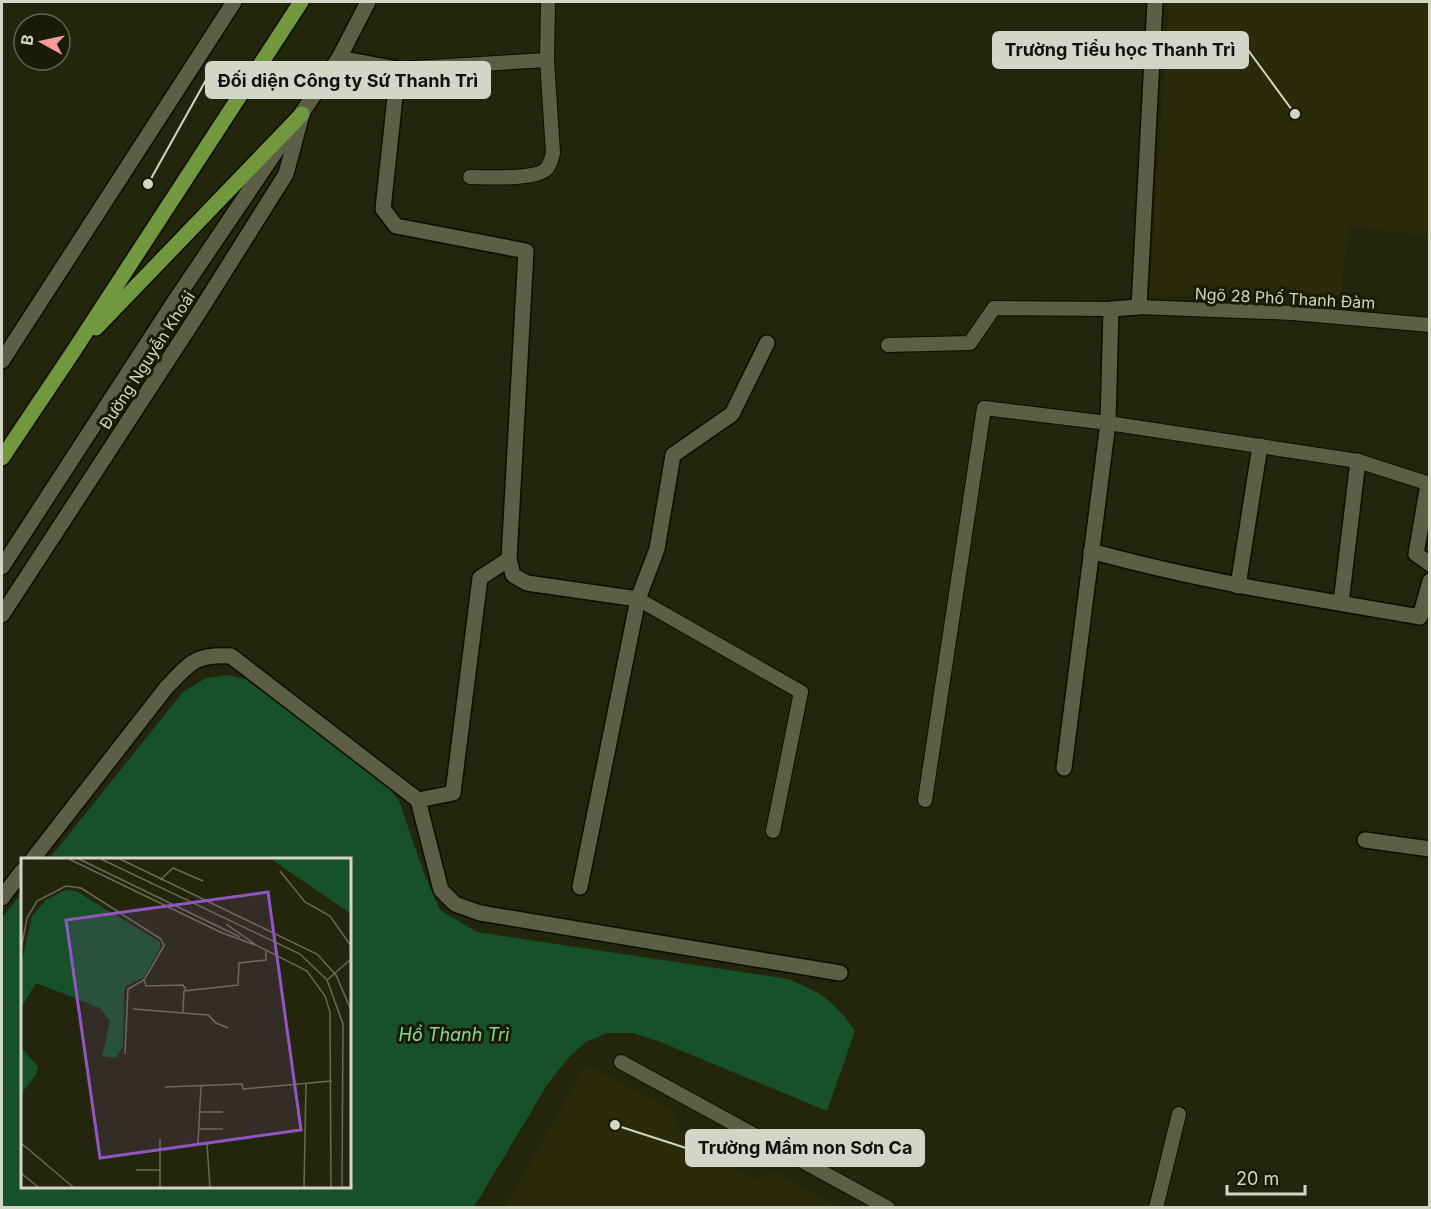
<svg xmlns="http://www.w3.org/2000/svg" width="1431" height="1209" font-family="Inter,sans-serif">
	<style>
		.built { fill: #292b0a }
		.water { fill: #165128 }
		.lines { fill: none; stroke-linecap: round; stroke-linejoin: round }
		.lane-casing { stroke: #0d0e00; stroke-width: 16 }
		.street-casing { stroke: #0d0e00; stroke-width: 18 }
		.secondary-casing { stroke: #0d0e00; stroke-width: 18 }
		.primary-casing { stroke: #0d0e00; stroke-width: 18 }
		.lane { stroke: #5c5f44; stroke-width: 14 }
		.street { stroke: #5c5f44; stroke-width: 15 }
		.secondary { stroke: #5c5f44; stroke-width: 15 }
		.primary { stroke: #71973f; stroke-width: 15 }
		.labels { text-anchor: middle; stroke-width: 6; stroke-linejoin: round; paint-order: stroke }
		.street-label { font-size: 16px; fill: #d3d5c6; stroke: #1a1b04 }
		.water-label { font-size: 18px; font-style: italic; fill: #87d999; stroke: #1a1b04 }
		.inset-road { fill: none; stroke: #696b56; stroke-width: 1.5 }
		.view { fill: #9156c1; fill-opacity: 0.15; stroke: #9156c1; stroke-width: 3 }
		.inset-edge { fill: none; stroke: #d3d5c6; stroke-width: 3 }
		.leader { fill: none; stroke: #d3d5c6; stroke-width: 2 }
		.callout-dot { fill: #d3d5c6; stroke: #1a1b04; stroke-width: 2 }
		.callout { fill: #d3d5c6; stroke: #d3d5c6; stroke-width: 2 }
		.callout-label { font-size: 18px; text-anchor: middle; font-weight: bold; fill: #111 }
	</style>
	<rect width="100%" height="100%" fill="#23250c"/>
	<g class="built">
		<path d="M1169,2h260v235l-79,-11 -10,71 -191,-2z"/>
		<path d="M586,1064l86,46 11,30 71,39 21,-8 62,36h-332z"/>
	</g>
	<path class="water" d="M228,675l17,4 140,104 14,18 25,72 16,37 37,22 312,47c34,16 44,20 66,52l-28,80 -169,-70 -26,-8h-25l-21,9 -16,14 -23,29 -73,122h-472v-289l20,-26v294h328v-326l-301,-1 134,-167 23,-14z"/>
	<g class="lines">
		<g class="lane-casing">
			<g id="lane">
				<path d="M398,69l149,-9"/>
				<path d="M470,177c18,0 62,3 75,-7 5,-4 6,-10 8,-17l-6,-93 1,-58"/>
				<path d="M1139,307l154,6 137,12"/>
				<path d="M888,345l82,-2 24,-35 117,1"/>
				<path d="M638,599l163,93 -28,139"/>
				<path d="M925,800l59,-392 124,15 250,38 72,23"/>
				<path d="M621,1062l267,146"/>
				<path d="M1156,1208l23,-94"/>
			</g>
		</g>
		<g class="street-casing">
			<g id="street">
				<path d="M339,58l59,11 -15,140 13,17 130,25 -17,308 4,16 14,8 111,16"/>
				<path d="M2,361l232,-359"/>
				<path d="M1428,484l-12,70 14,10"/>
				<path d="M1091,551c108,30 218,47 329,66l10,-36"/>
				<path d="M1238,586l22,-140"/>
				<path d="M1341,603l17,-142"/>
				<path d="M2,615l196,-301 88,-140 16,-60"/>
				<path d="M1064,768l44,-345 3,-114 28,-2 16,-305"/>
				<path d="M418,800l35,-7 27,-215 29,-19"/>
				<path d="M1365,840l65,9"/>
				<path d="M32,860l134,-172c24,-25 28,-34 65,-32l187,144 23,90 14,14 25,9 360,60"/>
				<path d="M580,887l58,-288 19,-50 16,-94 59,-41 35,-71"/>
				<path d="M2,898l20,-27"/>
			</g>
		</g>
		<g class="secondary-casing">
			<path id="secondary" d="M2,567l172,-265 165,-244 29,-56"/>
		</g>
		<g class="primary-casing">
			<g id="primary">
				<path d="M96,328l206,-214"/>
				<path d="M2,458l71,-106 228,-350"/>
			</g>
		</g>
		<use href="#lane" class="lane"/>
		<use href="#street" class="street"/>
		<use href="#secondary" class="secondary"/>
		<use href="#primary" class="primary"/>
	</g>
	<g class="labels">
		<g class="street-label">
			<text transform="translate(1285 298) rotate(3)" y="6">Ngõ 28 Phố Thanh Đàm</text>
			<text transform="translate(147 360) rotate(-57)" y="6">Đường Nguyễn Khoái</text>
		</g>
		<g class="water-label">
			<text x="454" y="1041">Hồ Thanh Trì</text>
		</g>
	</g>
	<g transform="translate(21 858)">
		<rect width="330" height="330" fill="#23250c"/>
		<path d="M250,1h80v55zM44,32l11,1 84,51v6l-16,29 -18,9 -2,7 -1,53 -7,12 -14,-2 8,-35 -10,-13 -64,-25 -15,25v-43l11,-49 14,-16zM0,189l17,20 -2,8 -15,19z" fill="#165128"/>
		<path class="inset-road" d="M48,1l151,73 35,13M58,1l161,78M80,1l199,95 27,26 16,44 -1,163M99,1l197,95 19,21 15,35M259,13l25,31 25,14 21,30M139,22l13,-12 30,13M205,66l30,21M231,85l55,28 18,25 5,16 1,175M0,92l6,-32 10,-17 29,-15 15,2 80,51 3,7 -20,34 -16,9 -3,65M123,122l2,6 37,-1 3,5M306,122l24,-21M112,151l75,6 8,8 12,5M162,154l1,-21 54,-6 1,-22 27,-3v-10M180,228l-3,57 9,1M144,229l77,-3 1,5 89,-8M178,254h24M178,271h24M139,281v48M0,285l52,44M115,312h24M0,315l17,14M189,329l-3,-43 13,-3M283,329l2,-104M330,329v-75"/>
		<path class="view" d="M247,34l33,238 -201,28 -34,-238z"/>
		<rect width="330" height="330" class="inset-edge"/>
	</g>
	<path class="leader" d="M1295 114L1248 50M148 184L206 80M615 1125L686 1148"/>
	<g class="callout-dot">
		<circle cx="1295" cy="114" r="6"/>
		<circle cx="148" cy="184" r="6"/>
		<circle cx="615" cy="1125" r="6"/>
	</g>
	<g class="callout">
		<rect x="993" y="32" width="255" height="36" rx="6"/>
		<rect x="206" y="62" width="284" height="36" rx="6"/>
		<rect x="686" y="1130" width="238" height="36" rx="6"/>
	</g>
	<g class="callout-label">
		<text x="1120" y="56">Trường Tiểu học Thanh Trì</text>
		<text x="348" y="87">Đối diện Công ty Sứ Thanh Trì</text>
		<text x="805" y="1154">Trường Mầm non Sơn Ca</text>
	</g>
	<rect width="1431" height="1209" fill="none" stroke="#d3d5c6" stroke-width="6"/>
	<g transform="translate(42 42) rotate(278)"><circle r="28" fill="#1a1b04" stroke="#646552" stroke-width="1.5"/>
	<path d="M0-4.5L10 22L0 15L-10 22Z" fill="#f59b9a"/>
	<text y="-9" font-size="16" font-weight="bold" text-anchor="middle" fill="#d3d5c6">B</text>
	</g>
	<path d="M1227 1185v9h78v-9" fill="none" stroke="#d3d5c6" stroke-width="3"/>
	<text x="1236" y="1185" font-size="18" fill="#d3d5c6" stroke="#1a1b04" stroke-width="4.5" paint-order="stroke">20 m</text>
</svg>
